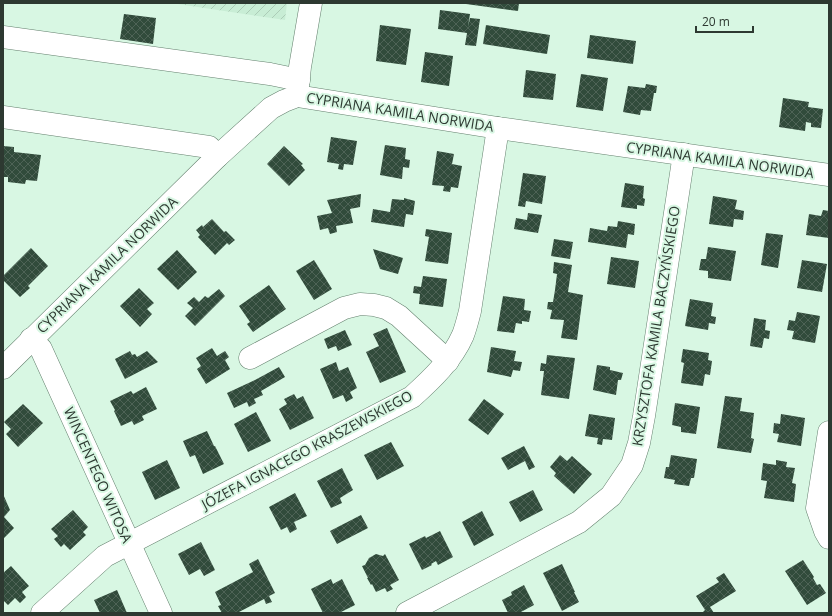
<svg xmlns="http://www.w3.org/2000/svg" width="832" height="616" font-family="'Open Sans',sans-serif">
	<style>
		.industrial { fill: url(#industrial-furrows) }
		.building { fill: url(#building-cross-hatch) }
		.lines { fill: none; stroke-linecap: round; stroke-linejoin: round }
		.minor-casing { stroke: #64806e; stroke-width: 23 }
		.minor { stroke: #fff; stroke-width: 22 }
		.labels { text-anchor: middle; stroke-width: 4; stroke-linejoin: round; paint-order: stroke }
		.street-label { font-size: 14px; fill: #2d3931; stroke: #d8f7e3 }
	</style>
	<defs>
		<pattern id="industrial-furrows" width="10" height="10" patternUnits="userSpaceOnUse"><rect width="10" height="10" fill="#c8edd5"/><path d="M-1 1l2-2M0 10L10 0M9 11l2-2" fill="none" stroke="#acccb7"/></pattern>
		<pattern id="building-cross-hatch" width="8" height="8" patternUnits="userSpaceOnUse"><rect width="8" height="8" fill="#314b3b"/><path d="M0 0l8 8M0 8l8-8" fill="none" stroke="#4e6356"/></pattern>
	</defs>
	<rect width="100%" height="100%" fill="#d8f7e3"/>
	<path class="industrial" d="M171,3h116l-2,17z"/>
	<g class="building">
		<path d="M466,3h53l-1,8 -52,-7z"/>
		<path d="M440,10l30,4 -2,13 2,-9 10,1 -4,27 -11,-1 2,-12 -29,-4z"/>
		<path d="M124,14l32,4 -3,26 -33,-5z"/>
		<path d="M380,25l31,4 -5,36 -30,-4z"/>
		<path d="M486,25l64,10 -3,19 -64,-10z"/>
		<path d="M590,35l46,6 -3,23 -46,-6z"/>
		<path d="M425,52l28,4 -4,30 -28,-4z"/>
		<path d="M526,70l30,4 -3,26 -30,-3z"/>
		<path d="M581,74l27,4 -5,33 -27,-4z"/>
		<path d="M646,84l11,2 -1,7h-2l-3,18 -10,-1 -1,5 -17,-3 5,-26 17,2z"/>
		<path d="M783,98l26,4 -1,5 15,2 -2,19 -10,-1v-4l-5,-1 -1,9 -26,-4z"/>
		<path d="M331,137l26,4 -4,24 -9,-1 -1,6 -5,-1 1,-5 -12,-2z"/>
		<path d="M385,145l21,3 -1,11 5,1 -1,8 -6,-1 -1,12 -22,-4z"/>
		<path d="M3,146l11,1v5l27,3 -4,26 -11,-1 -1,4 -17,-2v-5h-5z"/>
		<path d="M284,146l19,18 -2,1 4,5 -16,16 -22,-22z"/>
		<path d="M437,151l17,3 -2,10 10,2 -4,22 -7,-1 -1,5 -7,-1 1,-5 -12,-1z"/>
		<path d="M523,173l23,3 -4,28 -16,-3 -1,6 -7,-1z"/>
		<path d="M625,183l19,3 -1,12 2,1 -1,7 -7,-1v4l-16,-2z"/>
		<path d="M361,194l-1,13 -10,2 3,14 -17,3 1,6 -7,2 -2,-6 -8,2 -3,-14 15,-3 -5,-13z"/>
		<path d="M713,196l24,4 -2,9 9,2 -1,9 -9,-1 -1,8 -24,-3z"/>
		<path d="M404,198l11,3 -2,14 -7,-1 -2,13 -33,-5 2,-13 17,3 2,-13 12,1z"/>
		<path d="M823,210l6,1v27l-23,-3 3,-21 12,2z"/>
		<path d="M528,213l14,2 -4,18 -24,-4 2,-11 11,2z"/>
		<path d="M212,219l12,13 2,-1 9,9 -6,5 -2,-2 -12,12 -17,-18 2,-2 -4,-5 6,-5 1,2z"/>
		<path d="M618,221l17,3 -1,11 -6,-1 -2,14 -38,-6 2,-14 17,3 1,-5 9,1z"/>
		<path d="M426,229l26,4 -4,31 -23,-3 4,-24 -4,-1z"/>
		<path d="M766,233l17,2 -5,33 -17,-3z"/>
		<path d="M554,239l19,3 -3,17 -19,-3z"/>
		<path d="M708,247l28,4 -5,30 -23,-3v-7l-9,-1 2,-11h5z"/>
		<path d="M31,248l17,18 -20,20 2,2 -10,9 -17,-17v-4z"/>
		<path d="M373,249l30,9 -5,16 -18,-5z"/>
		<path d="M177,250l20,22 -19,18 -21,-21z"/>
		<path d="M611,257l28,4 -4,27 -28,-4z"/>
		<path d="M314,260l18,29 -18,11 -18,-29z"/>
		<path d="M802,260l25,4 -5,28 -25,-4z"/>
		<path d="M554,262l18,3 -4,27 15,3 -6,45 -16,-2 3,-18 -14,-1 2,-9 -5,-1 1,-7h5l2,-12 2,-16 -4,-1z"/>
		<path d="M423,276l24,3 -4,28 -24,-3 1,-10 -7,-1 1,-7 7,1z"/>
		<path d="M269,285l17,24 -33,23 -6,-8 3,-2 -11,-16z"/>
		<path d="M139,288l15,15 -7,6 5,5 -12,13 -20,-21z"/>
		<path d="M219,289l6,7 -30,30 -10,-10 8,-8 -6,-5 7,-6 5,5 6,-6 3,2z"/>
		<path d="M503,296l22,3 -1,11 7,1 -2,11 -7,-1v3l-6,-1 -2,10 -17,-2z"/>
		<path d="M690,299l23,4 -2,13 5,1 -1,7 -6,-1 -1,7 -23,-4z"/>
		<path d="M797,312l23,4 -5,27 -23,-4 2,-8 -7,-1 2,-10 6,1z"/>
		<path d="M754,318l12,2 -1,10 5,1 -1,8 -5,-1 -2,10 -12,-2z"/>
		<path d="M387,328l19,44 -26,11 -14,-31 13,-6 -6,-12z"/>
		<path d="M345,330l7,15 -14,6 -2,-5 -8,3 -4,-10z"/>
		<path d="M491,347l25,4 -2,10 8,1 -2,9 -7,-1 -2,7 -24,-5z"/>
		<path d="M212,348l5,8 8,-5 4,6 -4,3 5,9 -24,15 -9,-15 4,-3 -5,-8z"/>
		<path d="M683,349l26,4 -1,7 4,1 -2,14 -5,-1 -2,12 -22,-3 3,-20 -3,-1z"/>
		<path d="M130,351l2,4 3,-1 2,3 10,-6 11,11 -33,17 -10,-20z"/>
		<path d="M547,355l28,3 -6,41 -28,-4 3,-24h-4l1,-8 5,1z"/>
		<path d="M336,362l3,9 9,-4 9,21 -7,4 3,6 -7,4 -3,-7 -10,4 -13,-30z"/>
		<path d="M597,365l13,2v3l13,3 -2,7h-3l-2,15 -23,-5z"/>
		<path d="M279,367l6,10 -24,14 2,4 -9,4 2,4 -7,4 -2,-5 -13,6 -7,-15 28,-13z"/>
		<path d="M146,387l11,22 -15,7 2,4 -10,5 -2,-4 -11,5 -7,-15 1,-1 -5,-9 21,-10 2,3z"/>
		<path d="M294,394l3,5 6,-3 11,22 -24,12 -11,-21 8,-5 -3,-5z"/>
		<path d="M725,396l17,2 -2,13 14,2 -3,25 3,1 -3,14 -34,-5z"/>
		<path d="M484,399l20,15 -16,21 -20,-15z"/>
		<path d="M675,403l25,4 -4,27 -15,-2v-5l-9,-2z"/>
		<path d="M23,404l20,19 -25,24 -12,-13 5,-5 -7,-7z"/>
		<path d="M256,412l15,29 -23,11 -14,-28z"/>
		<path d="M589,414l26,4 -3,22 -9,-1 -1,6 -5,-1 1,-6 -13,-2z"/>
		<path d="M781,414l24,4 -4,28 -24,-4 2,-8 -6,-1 1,-10 6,1z"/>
		<path d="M207,431l7,15h1l9,18 -21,10 -8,-19 -5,2 -7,-16z"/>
		<path d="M391,442l13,24 -27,14 -13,-25z"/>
		<path d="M524,446l11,21 -6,3 -4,-9 -17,9 -7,-12z"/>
		<path d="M560,455l7,6 5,-5 20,18 -18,20 -20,-18 2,-3 -6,-6z"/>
		<path d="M671,455l26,4 -3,19h-3l-2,8 -15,-2 1,-4 -11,-2 2,-11h3z"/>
		<path d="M167,460l13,28 -25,12 -13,-28z"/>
		<path d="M776,460l11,2 -1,5 9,1 -3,15 4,1 -2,18 -30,-4 3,-17 -6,-1 2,-17 13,2z"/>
		<path d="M342,468l11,22 -13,8 2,5 -11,5 -14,-27z"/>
		<path d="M533,490l10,20 -23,12 -11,-20z"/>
		<path d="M295,493l12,23 -13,6 3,7 -7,4 -3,-6 -6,3 -12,-23z"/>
		<path d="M3,494l7,16 -6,7 10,11 -11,11z"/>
		<path d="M73,510l15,17 -5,5 3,3 -16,15 -6,-6 -3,3 -7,-8 4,-3 -7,-7z"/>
		<path d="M482,511l12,24 -20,11 -12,-24z"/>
		<path d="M361,515l7,13 -31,16 -7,-13z"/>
		<path d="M440,531l13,26 -15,8 -2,-4 -5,3 1,1 -10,5 -13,-26 16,-8 1,2z"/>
		<path d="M201,542l14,28 -11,6 -4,-7 -11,6 -11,-21z"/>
		<path d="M376,554l7,2 2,-2 14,26 -9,5 3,4 -6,3 -2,-4 -9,4 -4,-8 -1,1 -4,-7h1l-6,-12 3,-1 4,-7z"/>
		<path d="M258,559l17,34 -6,3 3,6 -6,2 -2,-5 -27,14h-15l-4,-7 3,-1 -6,-13 38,-20 -4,-8z"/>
		<path d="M803,560l11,17 -1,1 4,7 3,-1 6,9 -19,12 -22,-34z"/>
		<path d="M562,564l13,28h-1l5,10 -17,9 -19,-38z"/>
		<path d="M11,566l18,20 -7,6 4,5 -6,6 -5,-5 -7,7 -5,-5v-27z"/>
		<path d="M724,573l12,18 -26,16 4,6h-11v-1l2,-2 -9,-14 23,-14 -3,-4z"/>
		<path d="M331,579l2,5 9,-5 13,26 -16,8h-16l-12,-24z"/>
		<path d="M524,585l10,20 -15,8h-11l-6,-13 10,-5 -1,-3z"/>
		<path d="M117,590l10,23h-27l-6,-13z"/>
	</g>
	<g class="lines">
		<g class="minor-casing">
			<g id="minor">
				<path d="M3,37l267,37 29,6"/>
				<path d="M297,95l3,-28 11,-64"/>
				<path d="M3,117l206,30 9,9"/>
				<path d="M31,339l10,10 120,264"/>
				<path d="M250,358l94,-50 16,-4 14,1 12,3 13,8 49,45"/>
				<path d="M3,368l215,-212 53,-48 13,-7 13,-5 201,32 331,47"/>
				<path d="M829,432l-12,76 8,23 4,7"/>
				<path d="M42,613l63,-57 307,-159c20,-18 40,-37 51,-62 3,-8 5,-16 7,-24l28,-183"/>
				<path d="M407,613l172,-91 32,-26 21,-31 7,-22 5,-27 40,-262"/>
			</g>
		</g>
		<use href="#minor" class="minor"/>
	</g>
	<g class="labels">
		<g class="street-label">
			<text transform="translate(400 112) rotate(9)" y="5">CYPRIANA KAMILA NORWIDA</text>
			<text transform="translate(720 160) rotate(8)" y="5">CYPRIANA KAMILA NORWIDA</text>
			<text transform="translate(107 265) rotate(-44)" y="5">CYPRIANA KAMILA NORWIDA</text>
			<text transform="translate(656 326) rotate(-81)" y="5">KRZYSZTOFA KAMILA BACZYŃSKIEGO</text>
			<text transform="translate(307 450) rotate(-28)" y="5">JÓZEFA IGNACEGO KRASZEWSKIEGO</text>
			<text transform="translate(98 475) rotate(66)" y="5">WINCENTEGO WITOSA</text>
		</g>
	</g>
	<rect width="832" height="616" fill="none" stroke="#2d3931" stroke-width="8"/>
	<path d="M696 26v6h57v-6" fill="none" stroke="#2d3931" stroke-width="2"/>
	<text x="702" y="26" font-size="12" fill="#2d3931" stroke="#d8f7e3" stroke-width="3" paint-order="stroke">20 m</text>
</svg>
